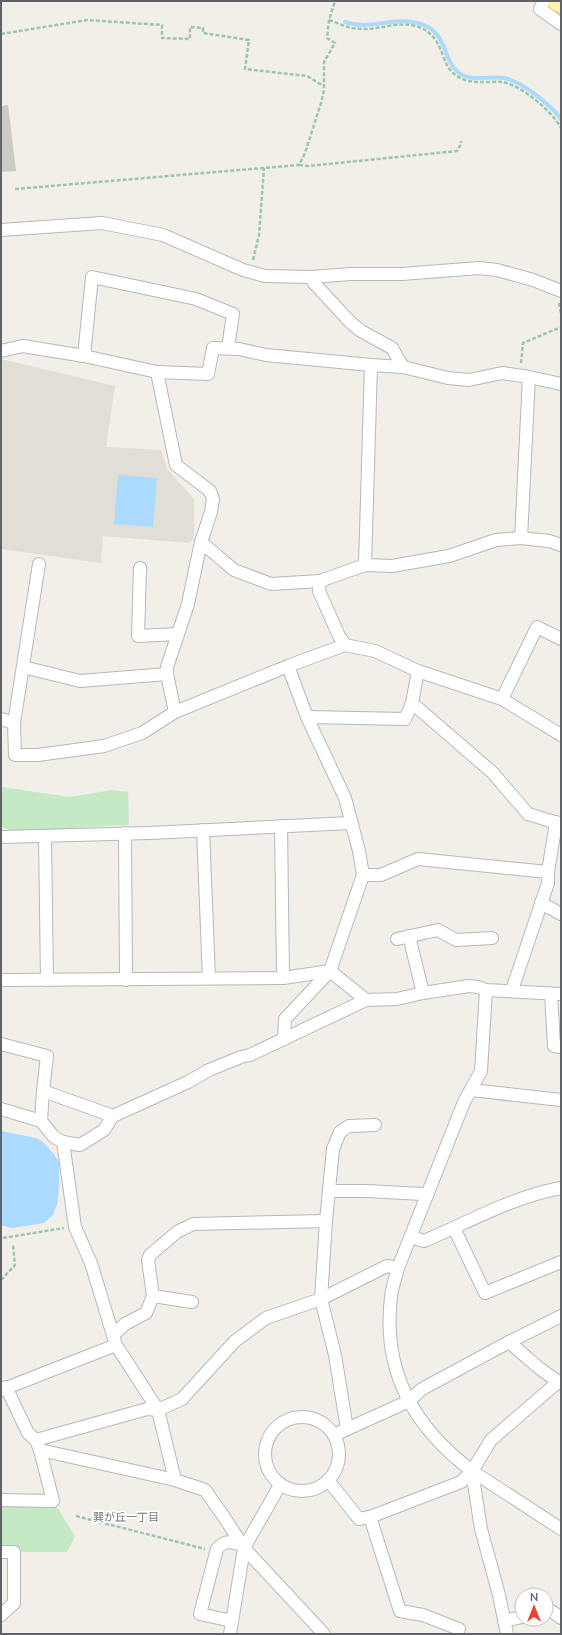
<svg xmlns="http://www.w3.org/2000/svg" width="562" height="1635" font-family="'Nunito Sans','Noto Sans JP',sans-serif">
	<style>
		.education { fill: #e1ded6 }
		.green { fill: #c5e8c5 }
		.water { fill: #aadaff }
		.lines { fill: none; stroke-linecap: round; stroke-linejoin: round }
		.stream { stroke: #aadaff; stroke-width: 4 }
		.building { fill: #cccac5 }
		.minor-casing { stroke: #b5b8bc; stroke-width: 14 }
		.primary-casing { stroke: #f2c960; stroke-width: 21 }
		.path { stroke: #9cc7a9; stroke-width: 2.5; stroke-dasharray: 4 2; stroke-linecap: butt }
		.minor { stroke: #fff; stroke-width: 12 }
		.primary { stroke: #fff2af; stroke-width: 19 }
		.labels { text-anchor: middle; stroke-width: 3.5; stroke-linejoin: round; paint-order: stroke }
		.neighbourhood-label { font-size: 11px; fill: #70757a; stroke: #fff }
	</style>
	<rect width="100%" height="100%" fill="#f1efe8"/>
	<path class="education" d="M1,359l114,27 -9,61 55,3 6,19 27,30v40l-5,4 -86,-7 -2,27 -100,-14z"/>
	<g class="green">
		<path d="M1,787l69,10 42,-7 16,2 1,33 -58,3 -50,6 -20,-7z"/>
		<path d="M1,1500l52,1 22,35 -8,16h-66z"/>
	</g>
	<g class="water">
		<path d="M118,475l39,3 -4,49 -39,-3z"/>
		<path d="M1,1131l35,7 7,4 11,12 5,9v21l-1,18 -5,13 -9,8 -32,5 -11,-3z"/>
	</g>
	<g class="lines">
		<path class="stream" d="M345,22c6,2 12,3 18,3 19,0 37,-7 55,-2 32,9 23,37 41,50 13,9 31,3 45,5 17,3 47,27 57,41"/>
	</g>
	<path class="building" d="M8,105l8,66 -15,1v-66z"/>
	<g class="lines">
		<g class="minor-casing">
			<g id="minor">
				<path d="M544,1l-4,8 21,15"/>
				<path d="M1,230l101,-7 61,12 80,35 22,6 46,1 40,-3h51l77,-6 18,2 36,10 28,11"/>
				<path d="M311,277l3,6 37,40 10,8 31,17 11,19"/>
				<path d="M1,351l22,-5 61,10 73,16 51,2 5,-26 26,1 27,6 105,10 32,2 45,11 21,2 33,-7 27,4 32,7"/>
				<path d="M84,356l8,-79 104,22 37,15 -5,34"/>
				<path d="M157,372l19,93 34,26 3,8 -2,13 -10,30 -13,62 -21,63v7l8,38"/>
				<path d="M521,538l8,-161"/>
				<path d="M201,542l33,28 37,14 49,-3"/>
				<path d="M39,564l-25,159 1,32h23l66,-9 38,-13 33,-21 113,-46 57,-21 30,6 43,20 84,28 59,36"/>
				<path d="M365,565l6,-200"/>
				<path d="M140,568l-2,68 40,-2"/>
				<path d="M345,645l-6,-9 -20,-45 1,-10 45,-16 27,1 57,-10 47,-16 25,-2 28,3 12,4"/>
				<path d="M23,667l57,14 87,-7"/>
				<path d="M502,699l35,-72 24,12"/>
				<path d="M412,703l81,70 35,41 33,10"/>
				<path d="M307,717l98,2 7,-16 6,-32"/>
				<path d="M1,719l13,4"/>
				<path d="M281,826l2,152"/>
				<path d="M203,830l6,148"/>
				<path d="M125,833l1,147"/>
				<path d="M1,837l149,-4 200,-10"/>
				<path d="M45,837l2,143"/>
				<path d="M548,872l8,-50"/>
				<path d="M363,875h18l37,-16 130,13v11l-36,107"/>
				<path d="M541,903l20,11"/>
				<path d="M409,936l14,57"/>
				<path d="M397,939l41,-9 18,10 36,-2"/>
				<path d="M1,980l282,-2 47,-7 33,-96 -4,-24 -14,-53 -38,-81 -19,-51"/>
				<path d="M486,990l-5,81 -17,31 -66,166c-2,9 -6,19 -7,29 -9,75 23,130 81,174l89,58"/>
				<path d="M551,994l3,52 7,1"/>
				<path d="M284,1039l1,-20 45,-48 36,29"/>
				<path d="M1,1044l46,12 -4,35 70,25"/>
				<path d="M471,1090l90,10"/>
				<path d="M1,1109l40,12 13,16 9,5"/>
				<path d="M41,1121l2,-30"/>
				<path d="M329,1191h38l55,3 5,2"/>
				<path d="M454,1228l31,65 76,-31"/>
				<path d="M411,1237l13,4c45,-19 88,-44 137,-53"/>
				<path d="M192,1302l-39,-6 -5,-36 2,-5 27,-23 16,-8 133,-3"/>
				<path d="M113,1335l12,-11 21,-11 7,-17"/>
				<path d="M509,1342l30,26 22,16"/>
				<path d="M1,1390l115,-45"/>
				<circle cx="302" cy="1454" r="37"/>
				<path d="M347,1429l-12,-74 -14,-56 5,-78 7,-72 7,-17 9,-6 26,-1"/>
				<path d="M334,1435l75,-34 13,-12 87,-47 52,-26"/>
				<path d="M36,1440l111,-31 11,1 24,-11 53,-58 31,-23 55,-19 66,-33 11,2"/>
				<path d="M40,1450l135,30"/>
				<path d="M472,1471l9,58 18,66 8,39"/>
				<path d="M328,1480l31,39 11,-2"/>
				<path d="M1,1500l52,1 -13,-51 -4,-10 -8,-7 -22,-46"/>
				<path d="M1,1552h13v51l-13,12"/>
				<path d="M546,1611l4,-1 11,8"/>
				<path d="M232,1621l-32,-7 17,-65c7,-8 12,-8 22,-5l2,-2"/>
				<path d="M504,1621l18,-4"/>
				<path d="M459,1629l-36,-14 -23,-4 -30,-94 91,-35 11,-11 19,-31 67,-58"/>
				<path d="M230,1634l14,-86 36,-63"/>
				<path d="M324,1634l-80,-86 -20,-31 -19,-27 -30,-10 -17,-70 -42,-65 -25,-82 -16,-36 -12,-85 17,3 24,-15 9,-14 75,-34 21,-12 32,-13 9,-2 116,-55 31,-1 26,-6 46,-7 9,1 8,3 75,4"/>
			</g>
		</g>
		<g class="primary-casing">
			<path id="primary" d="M557,1l4,2"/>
		</g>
		<g class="path">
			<path d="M329,20c11,4 21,9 32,9 19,1 40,-9 58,-2 28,12 19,37 38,49 13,9 30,5 45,6 18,2 51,30 59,46"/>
			<path d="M1,34l86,-14 75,5v13l28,1v-12l13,1v5l46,7 -4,29 62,7c6,3 11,8 17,9"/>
			<path d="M299,165l9,1 149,-15 4,-7v-3"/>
			<path d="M15,189l284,-24 6,-12 16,-50 3,-13v-28l11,-19 -8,-5 2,-18 6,-19"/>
			<path d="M253,260l6,-25 5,-67"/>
			<path d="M559,303l2,11"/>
			<path d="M521,363l2,-20 38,-16"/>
			<path d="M3,1238l61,-10"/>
			<path d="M1,1280l14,-15 -2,-20"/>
			<path d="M76,1516l129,33"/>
		</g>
		<use href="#minor" class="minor"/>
		<use href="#primary" class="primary"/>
	</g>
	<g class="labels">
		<g class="neighbourhood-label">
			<text x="126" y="1521">巽が丘一丁目</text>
		</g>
	</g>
	<rect width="562" height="1635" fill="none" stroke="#5f6368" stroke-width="4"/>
	<g transform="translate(534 1607)"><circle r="19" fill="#ffffff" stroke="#bfc1c3"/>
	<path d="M0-3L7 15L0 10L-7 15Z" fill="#ea4335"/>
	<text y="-6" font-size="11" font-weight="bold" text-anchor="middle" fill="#5f6368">N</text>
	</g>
</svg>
